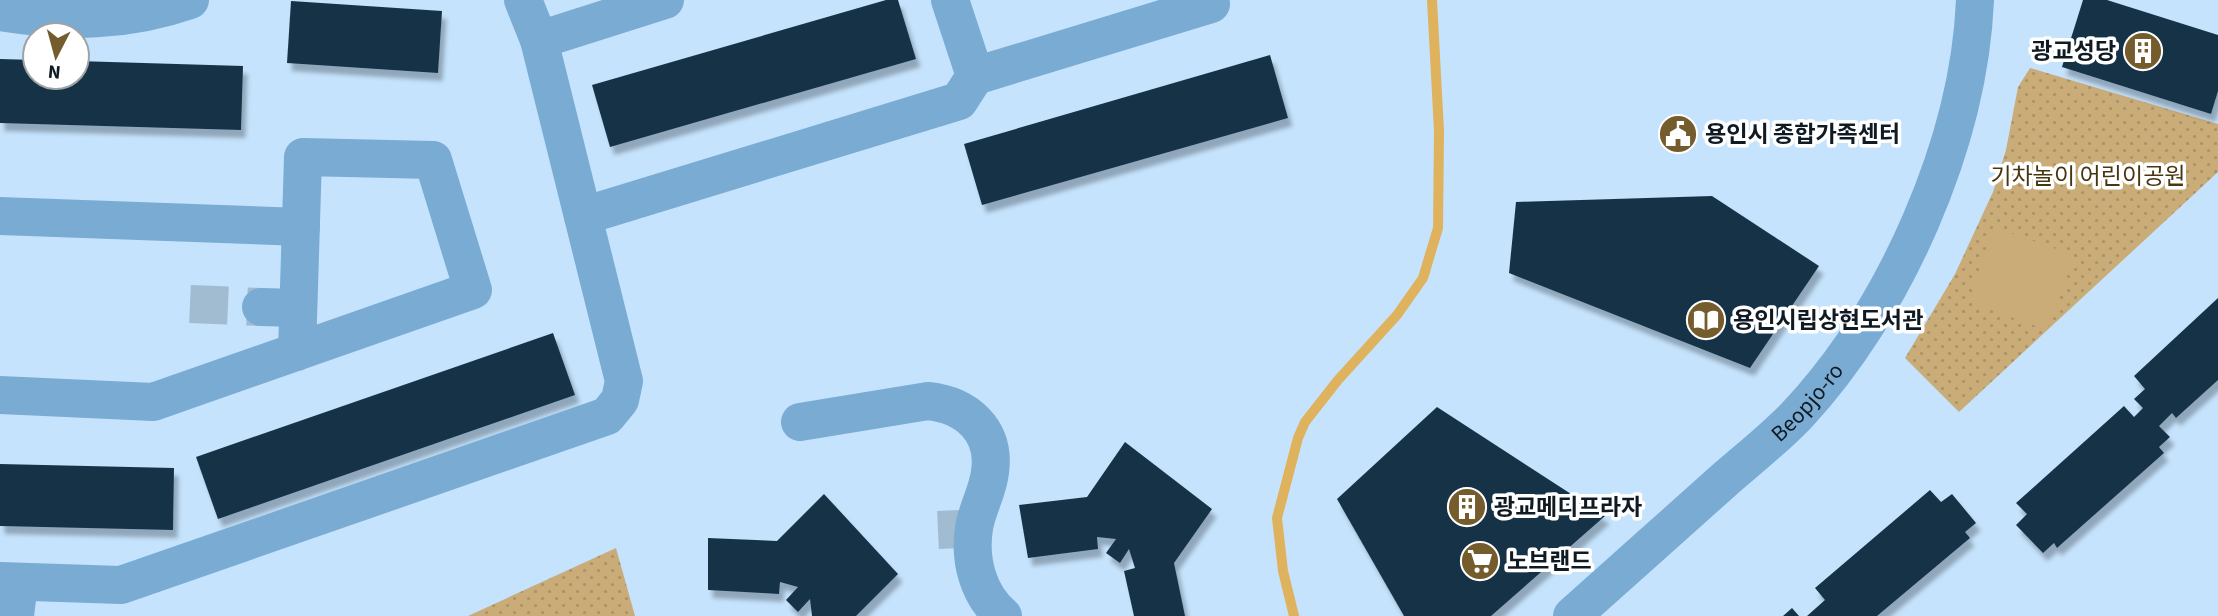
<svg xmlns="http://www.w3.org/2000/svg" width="2218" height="616" font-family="'Source Sans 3','Noto Sans KR',sans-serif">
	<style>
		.park { fill: url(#park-dots) }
		.pitch { fill: #c9ac77 }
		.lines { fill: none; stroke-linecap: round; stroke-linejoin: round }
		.stream { stroke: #dfb25e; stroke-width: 10 }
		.building { fill: #193347; filter: url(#shadow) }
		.minor-tunnel { stroke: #a1bbd1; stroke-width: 38; stroke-dasharray: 38 19; stroke-linecap: butt }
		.minor { stroke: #7aabd3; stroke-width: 38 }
		.labels { text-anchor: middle; stroke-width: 7; stroke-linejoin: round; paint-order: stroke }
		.poi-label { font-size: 23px; font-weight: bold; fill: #0f1a23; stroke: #fff; text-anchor: start }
		.park-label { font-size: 23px; fill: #483611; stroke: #fff }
		.street-label { font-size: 23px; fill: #0f1a23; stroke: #fff }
	</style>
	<defs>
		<pattern id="park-dots" width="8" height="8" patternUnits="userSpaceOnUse" patternTransform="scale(1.75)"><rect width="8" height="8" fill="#c9ac77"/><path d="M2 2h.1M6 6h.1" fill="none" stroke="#ab9367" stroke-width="1.8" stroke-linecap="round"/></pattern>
		<filter id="shadow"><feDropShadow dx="4.5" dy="8" stdDeviation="2" flood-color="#0004"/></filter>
	</defs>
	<rect width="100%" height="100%" fill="#c5e3fd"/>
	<g class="park">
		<path d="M2030,68l188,56v48l-259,240 -54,-54 50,-84 38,-82 13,-42 12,-63z"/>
		<path d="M616,548l19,68h-167z"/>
	</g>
	<path class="pitch" d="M1993,227l81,28 -27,75 -78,-28z"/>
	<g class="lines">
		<path class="stream" d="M1294,616l-11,-45 -6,-53 21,-80 7,-16 33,-42 59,-65 26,-37 15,-50 1,-97 -7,-131"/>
	</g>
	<g class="building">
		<path d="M886,0h12l18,59 -306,88 -18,-62z"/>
		<path d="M2083,0h24l111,35v56l-7,23 -149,-47z"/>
		<path d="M291,1l151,10 -4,62 -151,-10z"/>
		<path d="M1270,55l18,63 -306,87 -18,-61z"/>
		<path d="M0,59l35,1v17h42v-16l166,5 -2,64 -241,-7z"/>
		<path d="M1712,196l107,70 -69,102 -241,-95 7,-71z"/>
		<path d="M2218,298v82l-42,38 -4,-5 -13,13 11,11 -11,10 5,6 -107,95 -3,-5 -11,10 -27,-28 11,-11 -11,-11 108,-97 10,11 9,-9 -9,-9 11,-10 -11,-13z"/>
		<path d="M553,333l22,62 -357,124 -22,-62z"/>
		<path d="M1437,407l168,109 -114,100h-87l-67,-117z"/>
		<path d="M1125,442l87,67 -38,54 11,53h-51l-10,-45 11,-3 -6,-19 -9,14 -14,-10 10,-14 -19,-2 1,12 -70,9 -9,-53 68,-8z"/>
		<path d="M0,464l174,4 -1,62 -173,-4z"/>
		<path d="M1930,490l11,12 11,-8 24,29 -11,9 5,6 -93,78h-70l18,-16 -10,-12z"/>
		<path d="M824,494l74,80 -42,42h-44l-2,-17 -12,13 -12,-12 12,-13 -18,-5 -1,12 -71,-4v-52l69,3z"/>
		<path d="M1792,608l7,8h-16z"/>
	</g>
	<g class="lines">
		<g class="minor-tunnel">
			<path d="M190,304l71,3"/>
			<path d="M938,530l22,-1"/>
		</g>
		<g class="minor">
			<path d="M950,0l25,76"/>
			<path d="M0,12c66,11 127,10 190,-12"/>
			<path d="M539,40l126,-40"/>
			<path d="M0,216l301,11"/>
			<path d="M583,216l376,-115 16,-25 236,-72 -1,-4"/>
			<path d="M261,307l37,1"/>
			<path d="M0,395l153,7 320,-112 -40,-130 -130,-3 -6,195"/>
			<path d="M800,422l128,-21c38,4 68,29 62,71 -2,19 -13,37 -16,56 -5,32 4,67 29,88"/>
			<path d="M0,581l121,4 486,-169 13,-16 4,-19 -85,-341 -16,-40"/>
			<path d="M15,616l4,-34"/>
			<path id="s1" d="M1572,616c50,-45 100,-89 150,-134 25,-22 52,-43 75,-67 98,-105 172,-272 178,-415"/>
		</g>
	</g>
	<defs>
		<g id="building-disc" transform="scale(2.0125)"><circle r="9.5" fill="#755c2d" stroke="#fff"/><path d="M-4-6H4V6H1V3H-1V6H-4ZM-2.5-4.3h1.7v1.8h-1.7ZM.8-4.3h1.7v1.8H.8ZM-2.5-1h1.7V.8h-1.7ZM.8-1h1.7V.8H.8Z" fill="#fff"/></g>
		<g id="civic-disc" transform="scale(2.0125)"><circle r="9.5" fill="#755c2d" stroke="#fff"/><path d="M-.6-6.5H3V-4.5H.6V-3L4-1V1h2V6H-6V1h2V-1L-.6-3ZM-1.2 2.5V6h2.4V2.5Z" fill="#fff"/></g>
		<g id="library-disc" transform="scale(2.0125)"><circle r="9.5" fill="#755c2d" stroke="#fff"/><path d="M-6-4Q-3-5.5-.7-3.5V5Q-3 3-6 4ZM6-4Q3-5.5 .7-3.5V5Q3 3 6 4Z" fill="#fff"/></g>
		<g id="supermarket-disc" transform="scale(2.0125)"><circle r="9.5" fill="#755c2d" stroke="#fff"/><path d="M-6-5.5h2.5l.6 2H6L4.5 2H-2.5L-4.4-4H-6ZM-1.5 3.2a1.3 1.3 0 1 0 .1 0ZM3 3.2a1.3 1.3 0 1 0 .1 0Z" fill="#fff"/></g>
	</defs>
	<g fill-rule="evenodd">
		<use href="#building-disc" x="2143" y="51"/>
		<use href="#civic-disc" x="1678" y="134"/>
		<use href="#library-disc" x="1706" y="320"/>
		<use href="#building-disc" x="1467" y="507"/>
		<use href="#supermarket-disc" x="1480" y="561"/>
	</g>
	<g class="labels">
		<g class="poi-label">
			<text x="2116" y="59" text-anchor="end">광교성당</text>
			<text x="1705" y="142">용인시 종합가족센터</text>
			<text x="1733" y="328">용인시립상현도서관</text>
			<text x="1494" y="515">광교메디프라자</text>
			<text x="1507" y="569">노브랜드</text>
		</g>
		<g class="park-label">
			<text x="2088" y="184">기차놀이 어린이공원</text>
		</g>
		<g class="street-label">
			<text dy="8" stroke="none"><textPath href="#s1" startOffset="318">Beopjo-ro</textPath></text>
		</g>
	</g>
	<g transform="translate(56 56) rotate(186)"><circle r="33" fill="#ffffff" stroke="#9fa3a7" stroke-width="2"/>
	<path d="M0-5L12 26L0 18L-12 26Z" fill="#755c2d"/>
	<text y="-10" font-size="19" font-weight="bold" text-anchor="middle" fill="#0f1a23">N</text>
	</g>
</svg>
